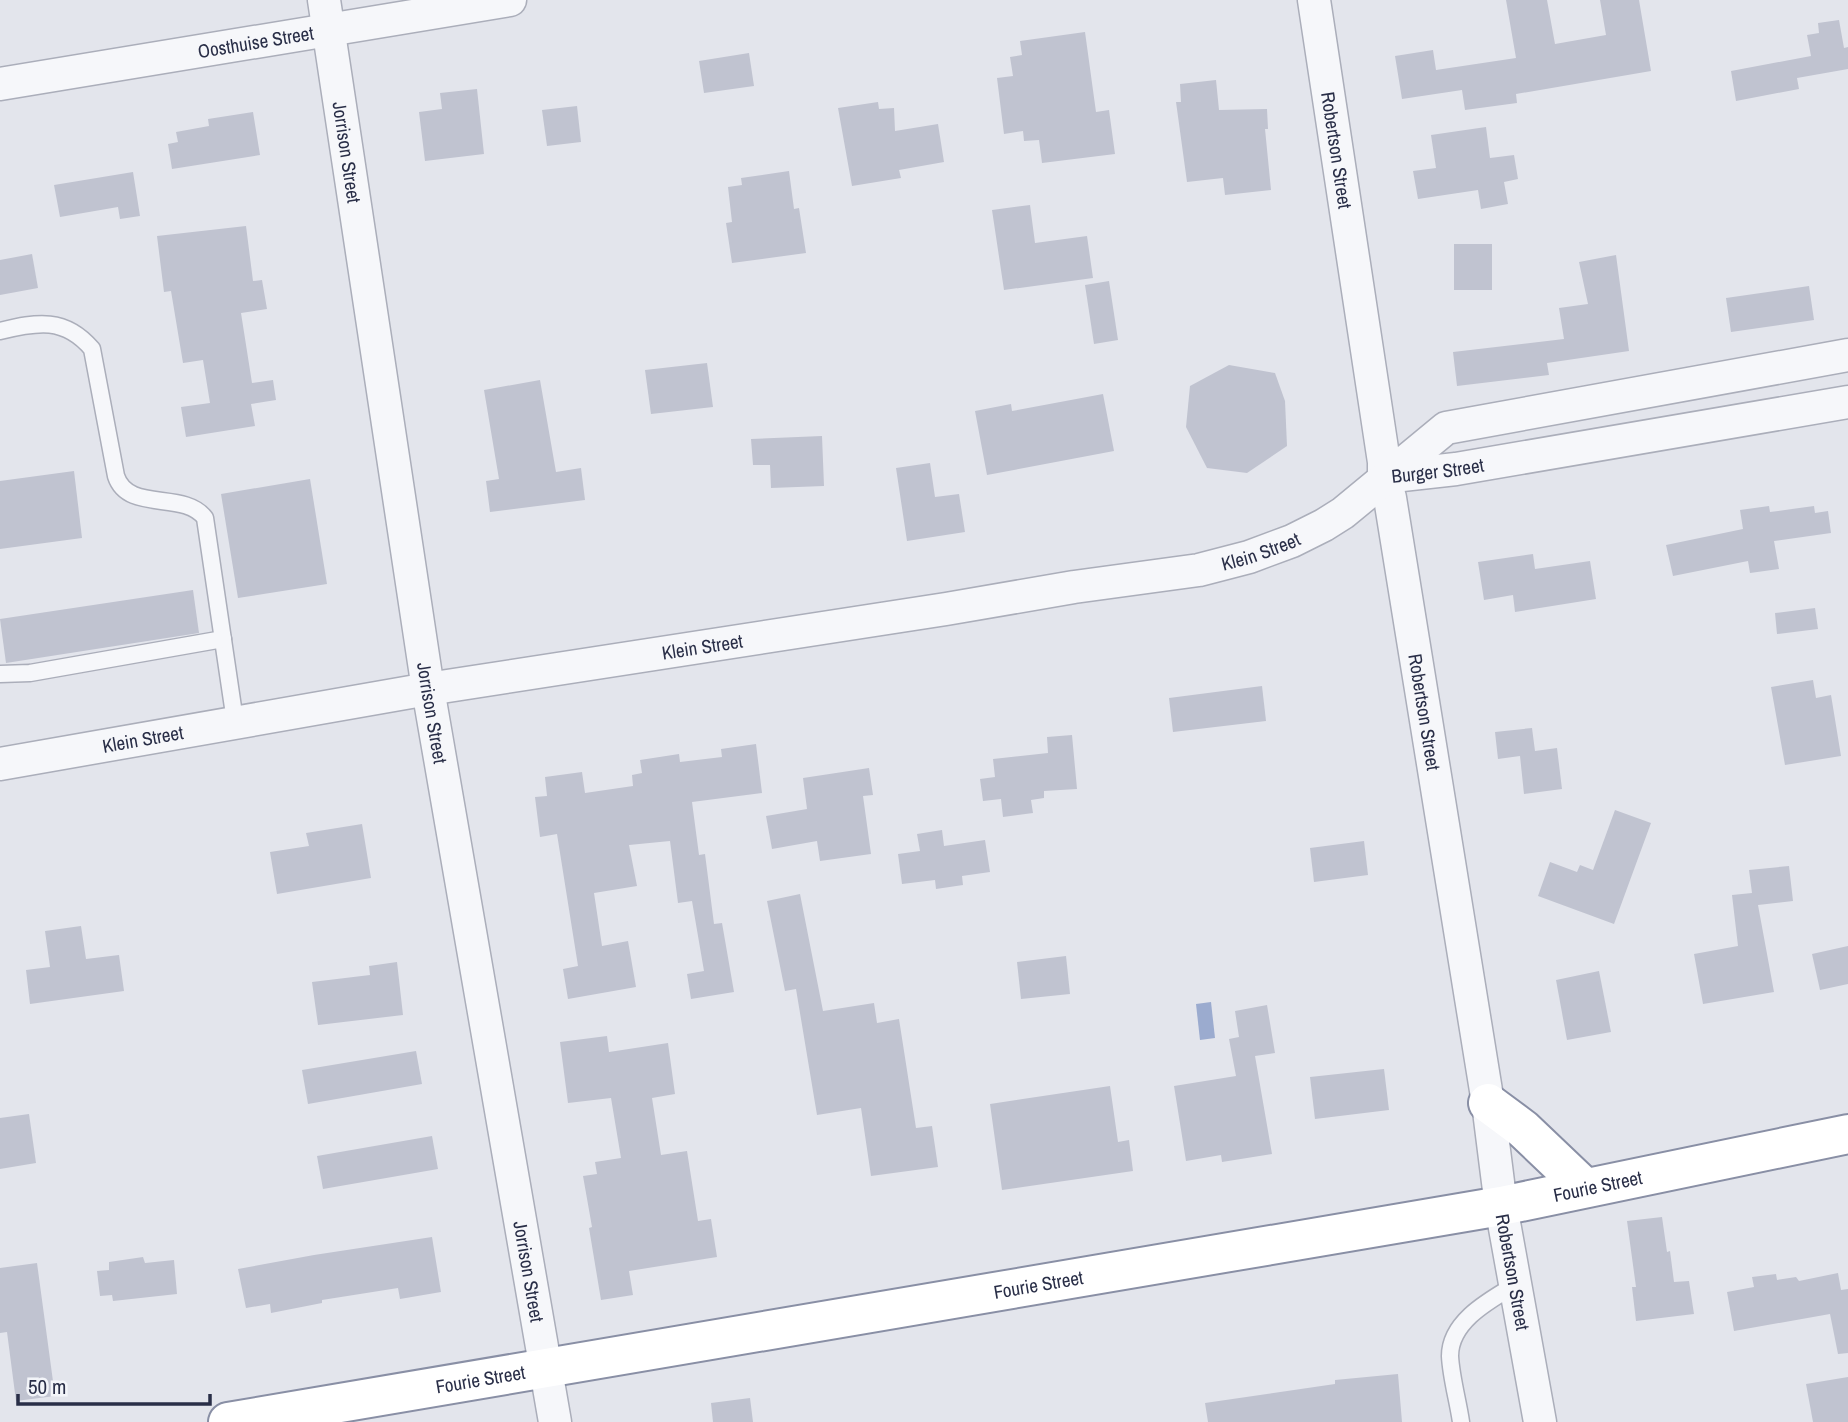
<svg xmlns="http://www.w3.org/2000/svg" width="1848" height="1422" font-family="'Archivo Narrow',sans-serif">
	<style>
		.water { fill: #9babcf }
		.building { fill: #c0c3d0 }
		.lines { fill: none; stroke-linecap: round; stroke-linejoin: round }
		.lane-casing { stroke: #abaeba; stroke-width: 19 }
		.street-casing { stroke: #abaeba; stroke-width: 35 }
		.highway-casing { stroke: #898fa5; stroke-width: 42 }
		.lane { stroke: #f6f7fa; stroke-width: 16 }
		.street { stroke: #f6f7fa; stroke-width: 32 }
		.highway { stroke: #fff; stroke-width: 38 }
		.labels { text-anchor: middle; stroke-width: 7; stroke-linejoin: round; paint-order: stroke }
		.street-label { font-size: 19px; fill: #292e47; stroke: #f3f5f9 }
	</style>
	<rect width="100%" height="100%" fill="#e3e5ec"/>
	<path class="water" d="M1211,1002l4,36 -15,2 -4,-36z"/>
	<g class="building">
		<path d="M1506,0h41l8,44 51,-9 -6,-35h39l12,71 -135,23 1,9 -52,7 -3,-20 -60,9 -7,-43 38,-6 3,20 80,-12z"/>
		<path d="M1839,20l5,28 4,-1v22l-51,9 2,11 -63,12 -5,-30 80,-15 -4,-21 12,-2 -1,-10z"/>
		<path d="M1085,32l11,80 13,-2 6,44 -73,9 -3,-23 -15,1 -1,-10 -19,3 -7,-56 16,-2 -3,-19 12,-2 -2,-14z"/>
		<path d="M749,53l5,33 -50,7 -5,-32z"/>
		<path d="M1216,80l3,30 48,-1 1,20h-3l6,61 -46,5 -2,-17 -36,4 -11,-80h5l-1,-18z"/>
		<path d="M477,89l7,65 -59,7 -6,-49 23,-3 -2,-16z"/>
		<path d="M878,102l1,7 15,-1 1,23 43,-7 6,38 -45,8 2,8 -49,8 -14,-78z"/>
		<path d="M577,106l4,36 -34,4 -5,-36z"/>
		<path d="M253,112l7,43 -88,14 -4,-25 10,-2 -2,-10 33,-6 -1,-7z"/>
		<path d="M1486,127l4,31 24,-3 4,24 -14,3 4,22 -27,5 -3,-19 -60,9 -5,-28 23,-3 -5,-33z"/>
		<path d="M789,171l5,38 5,-1 7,45 -74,10 -6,-40 6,-1 -4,-35 14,-2 -1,-7z"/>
		<path d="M133,172l7,44 -20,3 -2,-12 -58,10 -6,-32z"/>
		<path d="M1030,205l5,38 52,-7 6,42 -89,12 -12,-80z"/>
		<path d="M246,226l7,55 9,-1 5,29 -26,4 11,70 21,-3 3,20 -25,4 4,22 -69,11 -5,-30 29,-4 -7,-43 -20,3 -12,-72 -7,1 -7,-56z"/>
		<rect x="1454" y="244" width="38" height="46"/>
		<path d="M32,254l6,34 -38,7v-35z"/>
		<path d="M1616,255l13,96 -82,12 2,12 -92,11 -4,-34 111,-13 -5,-31 29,-4 -9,-42z"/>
		<path d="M1109,281l9,59 -24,4 -9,-59z"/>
		<path d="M1809,286l5,34 -83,12 -5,-34z"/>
		<path d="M707,363l6,44 -62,7 -6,-44z"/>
		<path d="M1229,365l46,8 10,28 2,45 -40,27 -40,-5 -21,-41 4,-41z"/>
		<path d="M540,380l16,92 25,-4 4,32 -95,12 -4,-31 13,-2 -15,-89z"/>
		<path d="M1103,394l11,57 -127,24 -12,-64 36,-7 1,7z"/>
		<path d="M822,436l2,50 -53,2 -1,-23h-17l-2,-26z"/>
		<path d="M930,463l5,34 24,-3 6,38 -58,9 -11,-73z"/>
		<path d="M74,471l8,67 -82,11v-68z"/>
		<path d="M310,479l17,105 -89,14 -17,-104z"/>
		<path d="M1769,506l1,6 44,-6 1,7 13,-2 3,22 -57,8 5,28 -29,4 -2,-12 -75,15 -7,-31 77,-16 -3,-19z"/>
		<path d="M1533,554l2,15 55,-8 6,38 -81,13 -2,-17 -29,5 -6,-38z"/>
		<path d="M193,590l6,43 -193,30 -6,-44z"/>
		<path d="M1815,608l3,21 -41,5 -2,-21z"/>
		<path d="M1813,680l3,18 15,-3 10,61 -56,9 -14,-78z"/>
		<path d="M1262,686l4,35 -93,11 -4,-34z"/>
		<path d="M1532,728l3,23 22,-3 5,41 -38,5 -4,-38 -22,3 -3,-27z"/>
		<path d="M1072,735l5,54 -33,2v7l-13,2 2,13 -30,4 -2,-18 -18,2 -3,-22 15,-2 -2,-18 55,-6 -1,-16z"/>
		<path d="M756,744l6,49 -70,9 7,53 6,-1 9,70 8,-1 12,69 -43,7 -4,-25 17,-3 -12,-70 -14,2 -8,-62 -41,4 8,41 -43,7 8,53 26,-5 8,46 -68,12 -5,-30 15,-3 -21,-132 -17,3 -5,-40 12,-1 -2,-19 37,-5 3,21 48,-7 -1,-11 10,-2 -2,-13 39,-6 1,8 42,-5 -1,-8z"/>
		<path d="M869,768l4,27 -10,1 8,58 -51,7 -3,-20 -45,8 -6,-33 41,-7 -4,-31z"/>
		<path d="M1615,810l36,13 -37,101 -76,-28 12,-34 27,10 3,-7 13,5z"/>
		<path d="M362,824l9,54 -94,16 -7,-42 39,-6 -3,-13z"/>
		<path d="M942,830l2,16 41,-6 5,32 -28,4 1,9 -27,4 -1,-9 -33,4 -4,-30 22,-3 -3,-17z"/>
		<path d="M1364,841l4,34 -54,7 -4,-34z"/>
		<path d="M1789,866l4,35 -35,4 16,87 -71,12 -9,-50 44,-8 -6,-51 20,-2 -3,-23z"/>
		<path d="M800,894l23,117 51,-8 3,20 22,-4 17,109 16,-2 6,41 -67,9 -10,-68 -44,7 -21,-126 -11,2 -18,-90z"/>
		<path d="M81,926l5,33 33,-4 5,36 -94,13 -4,-34 24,-3 -5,-36z"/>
		<path d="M1848,946v38l-28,6 -8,-36z"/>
		<path d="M1066,956l4,38 -49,5 -4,-37z"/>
		<path d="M397,962l6,53 -85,10 -6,-43 58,-7 -1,-9z"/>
		<path d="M1599,971l12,61 -44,8 -11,-60z"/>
		<path d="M1267,1005l8,48 -20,3 17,98 -50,8 -1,-7 -35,6 -12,-75 62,-10 -7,-37 10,-2 -4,-26z"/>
		<path d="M607,1036l2,16 59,-9 7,51 -23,4 9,57 26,-4 11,70 13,-2 6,38 -88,14 4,24 -32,5 -12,-72 3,-1 -9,-51 14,-2 -2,-12 26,-4 -10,-60 -43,5 -8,-61z"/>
		<path d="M416,1051l6,33 -114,20 -6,-34z"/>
		<path d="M1384,1069l5,41 -74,9 -5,-42z"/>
		<path d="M1110,1086l8,56 11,-2 4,31 -131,19 -12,-86z"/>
		<path d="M29,1114l7,49 -36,6v-51z"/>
		<path d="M432,1136l6,33 -115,20 -6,-33z"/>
		<path d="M1662,1217l5,35 3,-1 4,31 15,-1 5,33 -58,7 -4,-34h4l-9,-66z"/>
		<path d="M432,1237l9,55 -41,7 -2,-11 -76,12v3l-51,10 -1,-9 -24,4 -8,-39 76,-14z"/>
		<path d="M143,1257l2,6 29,-3 3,34 -64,7 -1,-6 -12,1 -3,-25 12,-1v-8z"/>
		<path d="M37,1263l18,133 -39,5 -9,-69 -7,1v-65z"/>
		<path d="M1838,1273l3,17 7,-1v64l-10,1 -8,-40 -96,17 -7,-39 27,-5 -2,-10 24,-3 1,6 19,-3 3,4z"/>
		<path d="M1398,1374l4,48h-194l-3,-19 130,-19v-4z"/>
		<path d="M1848,1377v45h-35l-7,-38z"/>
		<path d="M750,1398l3,24h-40l-2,-19z"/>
	</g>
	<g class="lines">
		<g class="lane-casing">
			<g id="lane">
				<path d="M0,331c37,-9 65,-14 92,18l24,127c12,37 68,14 89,42l30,203"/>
				<path d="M0,674l30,-1 193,-34"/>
				<path d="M1461,1422c-3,-21 -10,-45 -11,-66 0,-35 40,-56 65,-71"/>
			</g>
		</g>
		<g class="street-casing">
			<g id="street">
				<path id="s1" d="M324,0l104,689 127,733"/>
				<path id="s2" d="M1314,0l70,462v15l6,21 98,605 13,103 39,216"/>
				<path id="s3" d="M0,84l510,-84"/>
				<path id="s4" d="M1384,477l72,-8 392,-67"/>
				<path id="s5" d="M0,764l428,-75 518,-80 128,-22 125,-17 50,-13 43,-16 32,-16 19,-12 103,-85 402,-73"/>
			</g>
		</g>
		<g class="highway-casing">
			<g id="highway">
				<path d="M1488,1103l35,26 62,59"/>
				<path id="s6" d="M228,1422l1273,-216 347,-72"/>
			</g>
		</g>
		<use href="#lane" class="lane"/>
		<use href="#street" class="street"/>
		<use href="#highway" class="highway"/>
	</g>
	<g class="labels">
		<g class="street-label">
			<text dy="7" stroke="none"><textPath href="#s3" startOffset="259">Oosthuise Street</textPath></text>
			<text dy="7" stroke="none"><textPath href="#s2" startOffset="152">Robertson Street</textPath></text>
			<text dy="7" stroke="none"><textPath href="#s1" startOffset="154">Jorrison Street</textPath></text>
			<text dy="7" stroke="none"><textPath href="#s4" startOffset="54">Burger Street</textPath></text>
			<text dy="7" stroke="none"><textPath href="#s5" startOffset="1279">Klein Street</textPath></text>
			<text dy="7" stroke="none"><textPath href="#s5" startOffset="712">Klein Street</textPath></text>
			<text dy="7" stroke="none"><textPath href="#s2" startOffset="721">Robertson Street</textPath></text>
			<text dy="7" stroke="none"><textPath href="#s1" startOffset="721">Jorrison Street</textPath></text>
			<text dy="7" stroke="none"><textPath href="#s5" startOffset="145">Klein Street</textPath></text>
			<text dy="7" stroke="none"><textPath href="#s6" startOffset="1390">Fourie Street</textPath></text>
			<text dy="7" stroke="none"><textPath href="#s1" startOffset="1288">Jorrison Street</textPath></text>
			<text dy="7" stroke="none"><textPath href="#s2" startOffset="1288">Robertson Street</textPath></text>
			<text dy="7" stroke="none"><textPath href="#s6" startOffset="822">Fourie Street</textPath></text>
			<text dy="7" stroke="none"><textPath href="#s6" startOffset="256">Fourie Street</textPath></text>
		</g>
	</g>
	<path d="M18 1394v10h192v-10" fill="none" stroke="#292e47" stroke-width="3.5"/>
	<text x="28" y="1394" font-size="21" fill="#292e47" stroke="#f3f5f9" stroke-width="5" paint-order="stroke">50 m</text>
</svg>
